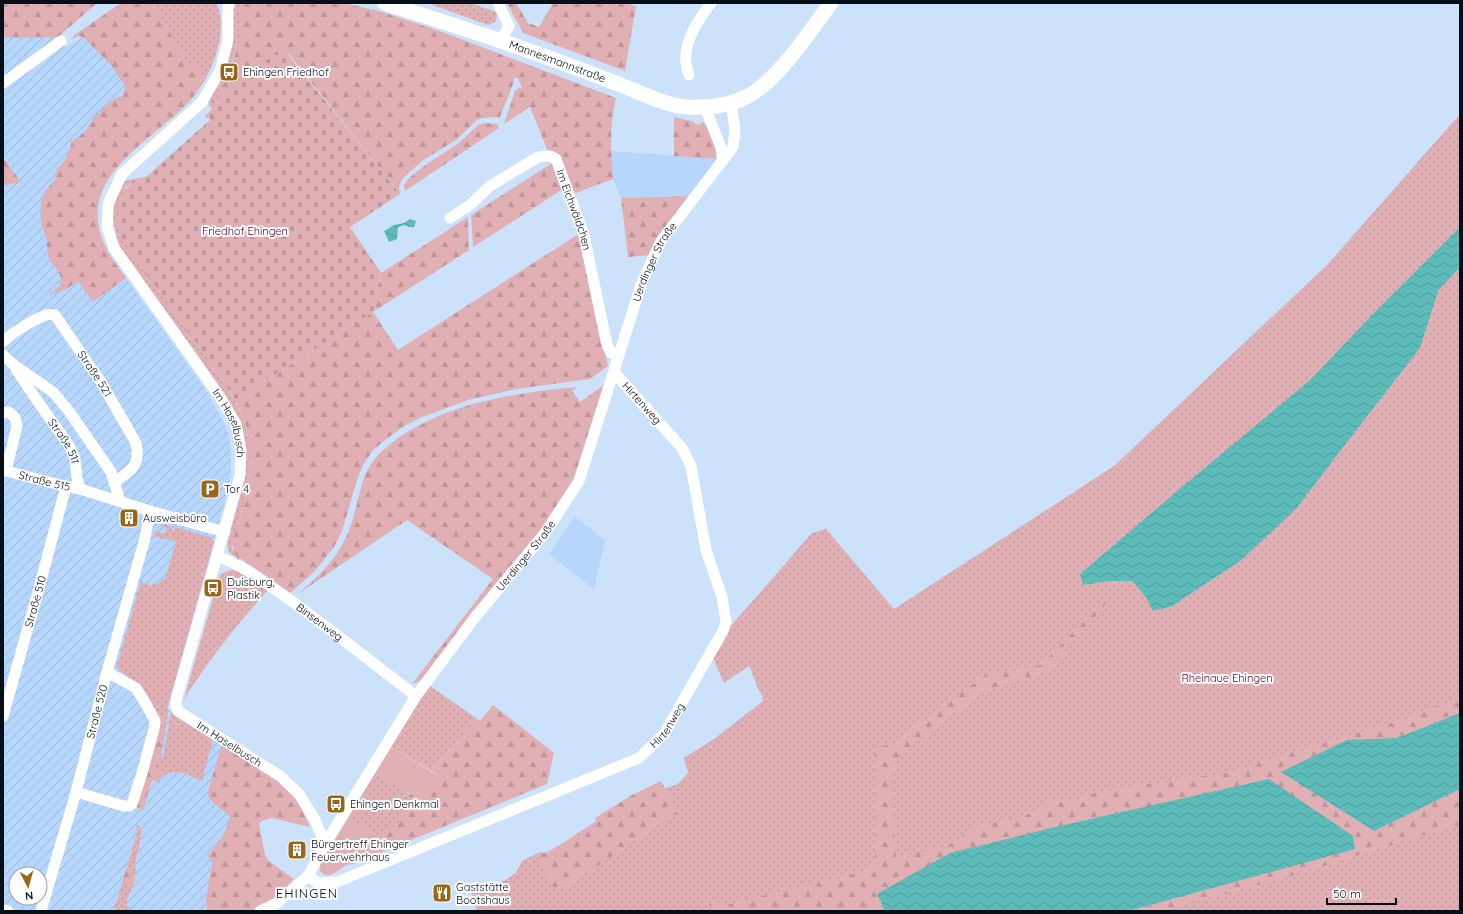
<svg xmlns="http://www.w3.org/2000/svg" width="1463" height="914" font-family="Quicksand,sans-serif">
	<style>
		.built { fill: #b7d6fb }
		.industrial { fill: url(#industrial-furrows); fill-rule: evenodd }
		.grass { fill: url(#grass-dots) }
		.forest { fill: url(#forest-firs) }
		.cemetery { fill: url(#cemetery-stones) }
		.garden { fill: #e1b0b5 }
		.water { fill: url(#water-waves) }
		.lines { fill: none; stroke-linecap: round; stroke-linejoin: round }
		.street { stroke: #fff; stroke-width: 11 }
		.secondary { stroke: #fff; stroke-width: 15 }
		.labels { text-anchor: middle; stroke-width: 4; stroke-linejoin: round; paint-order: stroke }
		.street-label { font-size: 11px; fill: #060e18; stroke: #fff }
		.poi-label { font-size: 11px; fill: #060e18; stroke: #fff; text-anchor: start }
		.park-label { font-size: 11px; fill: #5e0320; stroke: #fff }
		.quarter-label { font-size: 13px; letter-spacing: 1px; fill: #060e18; stroke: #fff }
	</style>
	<defs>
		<pattern id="industrial-furrows" width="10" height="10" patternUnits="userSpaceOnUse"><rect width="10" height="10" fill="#b7d6fb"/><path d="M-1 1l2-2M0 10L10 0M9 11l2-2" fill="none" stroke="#9cb6d6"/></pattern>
		<pattern id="grass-dots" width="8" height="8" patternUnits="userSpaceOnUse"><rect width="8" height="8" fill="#e1b0b5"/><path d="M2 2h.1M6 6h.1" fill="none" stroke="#c0969b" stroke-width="1.8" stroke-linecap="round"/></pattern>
		<pattern id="forest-firs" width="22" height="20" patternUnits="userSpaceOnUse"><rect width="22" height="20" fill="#e1b0b5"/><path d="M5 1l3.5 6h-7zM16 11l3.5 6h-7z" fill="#c0969b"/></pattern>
		<pattern id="cemetery-stones" width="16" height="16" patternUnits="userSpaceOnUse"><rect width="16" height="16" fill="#e1b0b5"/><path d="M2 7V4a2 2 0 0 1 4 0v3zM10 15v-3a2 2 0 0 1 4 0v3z" fill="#c0969b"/></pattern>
		<pattern id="water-waves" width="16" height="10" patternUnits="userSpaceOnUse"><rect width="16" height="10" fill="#5dbcb9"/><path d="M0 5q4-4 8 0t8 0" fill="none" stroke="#4fa09e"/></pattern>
	</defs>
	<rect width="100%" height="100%" fill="#cce1fa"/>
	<g class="built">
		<path d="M611,151l105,8 -27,37 -68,2 -8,-19z"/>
		<path d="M575,517l30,23 -11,49 -45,-35z"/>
	</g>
	<path class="industrial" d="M3,27l65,1 -10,9 8,10 16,-10 -4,-1 -8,4 14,-11 61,64 -70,72 18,137 33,-24 78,109 19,33 6,15 2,19v19l-4,22 -60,214 59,37 -12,57 17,14 -6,15 -17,24 4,6 -6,37 1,12h-204zM16,874h24v24h-24z"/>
	<g class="grass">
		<path d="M153,3h63c12,22 0,57 -11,77l-9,-14 -10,-5z"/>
		<path d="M237,3h9c-9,15 -6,17 -8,33 -4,24 -11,51 -29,69 -2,-8 11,-21 14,-30 7,-19 3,-56 14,-72z"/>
		<path d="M427,3h44l25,9 1,3 -2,7 -7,3z"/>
		<path d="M1460,114v797h-983l-7,-22 36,-9 10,-7 6,-12 16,-8 11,-1 80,-52 49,-16 10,-11 -4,-15 30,-19 49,-38 -1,-3 1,-1c-4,-6 -7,-12 -9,-19 -2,-4 -2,-8 -5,-12l-25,17 -12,-27 18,-29 82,-94 14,-4 68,80 220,-143 214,-202z"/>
		<path d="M134,179l-9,9 43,115 52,73 18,30 7,18 5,21v25l-5,29 -13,49 4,7 4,3 -1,2 -10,-8 -2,-8 16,-60 3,-19v-13l-8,-33 -8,-16 -26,-39 -84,-117c-10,-29 -9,-39 4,-66z"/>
		<path d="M161,524l10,2 -1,3 4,2 1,-4 35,10 4,5 -47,167 1,3 -7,46h2l8,-46 42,27 -11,42c-15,-7 -24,-13 -40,-5l1,-4 -6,-7 4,-16 3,-30 -6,-1 -25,-37 -18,-15h2l24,-85h1v2l9,3 1,-2h6l3,-2 1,-3h3l11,-37 -4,-1v-3l-2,-1 -1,3 -16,-4 2,-5 10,3 2,-6 -7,-2z"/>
		<path d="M231,570l6,1 31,19c-31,34 -59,70 -84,109l34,-118c2,-7 5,-9 13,-11z"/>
		<path d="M430,686l46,32 -44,53 -42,-25 26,-41z"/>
		<path d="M375,773l34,20 -10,29 -18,16 -33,-20z"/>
		<path d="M139,826l3,6 -7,33 1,6 -9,-1z"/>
		<path d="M136,876c-1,10 -8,17 -10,28l6,7h-17l9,-30h10z"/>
	</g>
	<g class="forest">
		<path d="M3,3h94l-39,34 -55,1z"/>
		<path d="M121,3h32l33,58 10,5 9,14c-5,6 -9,14 -14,20 -36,39 -110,73 -90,136 5,16 16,29 25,42l-33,24 -15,-21 -13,9 -17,5 12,-9c4,-15 -6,-16 -11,-28 -3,-7 -1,-14 -3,-21 -1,-4 -3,-7 -4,-11 -3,-19 -3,-33 13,-45l2,-13c8,-4 13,-19 15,-27 14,-7 17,-16 25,-28h3l2,-5c10,-5 7,-9 21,-12l2,-10 -13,-20 -29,-29 -5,-1 -8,4 4,-3 -1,-1z"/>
		<path d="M246,3h98l35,8 58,19 179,68c-7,26 -5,55 -3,81l-40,15 -24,-40 -19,-47 -26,17 11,-33 4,-3h3l-4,-9 -4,-2v5l-14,35 -18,1 -5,2 -21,20 -34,21 -19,17 -4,7 1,9 -111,-140 -71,50 -4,-5 13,-20 8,-24 3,-21 1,-19z"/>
		<path d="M507,3h9l12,20 11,4 14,-24h79l-1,2 5,1 -11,65 -102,-38z"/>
		<path d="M674,117l17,4 8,4 4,-3c8,8 15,26 13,37l-42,-3z"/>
		<path d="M486,123l11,1 2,4 -94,63 -1,-6 5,-7 15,-12 35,-23 19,-18z"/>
		<path d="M3,158l18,24 -14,3 -4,-5z"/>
		<path d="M552,163l11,26 -90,58 -2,-32z"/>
		<path d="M689,196l-39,59 -22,2 -7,-59z"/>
		<path d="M468,217l1,33 -96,62 25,38 182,-117 28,133 -18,13 -74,10 -48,11 -48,18 -16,8 -15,11 -16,13 -10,15 -6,15 -15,51 -8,16 -19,24 -25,22 -53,-37c-9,-9 -1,-24 2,-34 12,-43 18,-82 -4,-122l138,-88 8,-39z"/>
		<path d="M605,381l-24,87 -23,40 -139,174 -7,2 81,-105 -86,-59 -111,75c24,-19 45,-40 55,-70 6,-17 8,-36 15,-52 8,-17 23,-29 38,-39 52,-33 113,-41 173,-47l-5,4 8,11 23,-16z"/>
		<path d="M1110,594l-7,14 -34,37 -12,23 -70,22 -51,36 -40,34 -5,26 5,71 54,-13 29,-18 44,-9 29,-16 26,-1 22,-9 126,-18 177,-54 57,-22v16l-63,25 -50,2 27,91 86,-42v35l-169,52 -128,35h-35l226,-62 -477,45 8,17h-170l-6,-6 2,-5 18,4 133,-32 13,-12 2,-100 -4,-11 20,-6 92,-68 56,-10z"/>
		<path d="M493,705l61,48 -7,31 -194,80 -5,1 6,-5 2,-5 25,-17 18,-16 10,-29 13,8 15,-27 -5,-3 44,-53 4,3z"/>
		<path d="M158,718l6,1 -3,30 -4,16 6,7 -3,10 -8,-2 -9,30 -8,-4z"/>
		<path d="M226,746c26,16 59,33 75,61 3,7 6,14 9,20l-38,-9 -11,3 -2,4 6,30 4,6 25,18 -25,25 -16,7h-46l-1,-12 6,-37 -4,-6 17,-24 5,-15 -16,-14 -7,-8 13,-45z"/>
		<path d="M661,781l17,32 -122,80 -18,-36 60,-33 -3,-6 37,-23z"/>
		<path d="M136,825l3,1 -12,44 9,1 -3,12 -9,-1 -9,29h-1l23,-79 -1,-2 2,-3z"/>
	</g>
	<path class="cemetery" d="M282,47l118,147 -50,33 31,46 -8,39 -138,88 -15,-24 -90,-126c-4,-6 -9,-13 -11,-19 -6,-20 2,-38 15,-52l12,-2 64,-57 -1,-2 -5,-1 8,-8 -3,-4 5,-6 4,5z"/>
	<g class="garden">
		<path d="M390,746l47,29 -14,26 -48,-28z"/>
		<path d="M348,818l33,20 -25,17 -2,5 -20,13 -4,2h-5l-5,-4v-7z"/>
	</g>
	<g class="water">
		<path d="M410,219l6,2 -2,6h-5l-4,-2 -7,2 -1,12 -8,3 -5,-11 10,-6 10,-2z"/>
		<path d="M1460,227v40l-22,24 -18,57 -83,107 -41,54 -56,52 -68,45 -19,5 -7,-14 -14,-16h-24l-25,4 -3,-11 96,-82 134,-112 62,-65z"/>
		<path d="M1460,713v76l-86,42 -93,-59 66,-32 50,-2z"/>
		<path d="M1269,779l84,57 2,13 -227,62h-243l-8,-17 73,-41 101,-25z"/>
	</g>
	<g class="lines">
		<g class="street">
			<path id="s1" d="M228,3v37l-8,31 -18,31 -80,72 -14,30 -1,23 7,21 106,149 16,27 5,26 -1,25 -64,225v6l2,5 102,65 19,18 16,26 10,24"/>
			<path d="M498,3l11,23 -9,15"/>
			<path d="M689,75c-1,-4 -3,-8 -3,-12 -3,-21 13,-44 25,-60"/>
			<path d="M3,83l58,-42"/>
			<path d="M705,107l16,41 2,13"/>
			<path id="s2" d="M450,218l20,-13 20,-19 48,-29 12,-1 6,3 28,76 23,110 4,8 8,2"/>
			<path id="s3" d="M3,342c7,-8 33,-24 43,-27 2,-1 6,0 9,0l46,67 35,61c5,22 -5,28 -22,39"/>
			<path d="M3,355l11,10 39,27 15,18 43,62 9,29"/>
			<path id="s4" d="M16,369l18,27 36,51 5,12 2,19 3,11"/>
			<path id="s5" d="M3,413l6,-1 6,6 2,8 -11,45 54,14 20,4 70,22 75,21"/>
			<path id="s6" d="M218,557c22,6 49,27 68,40 44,32 87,66 130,99"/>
			<path id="s7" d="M3,716l35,-124 28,-106"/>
			<path d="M76,792l48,14h5l3,-2 10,-31 13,-48v-4l-9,-17 -10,-16 -29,-16"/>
			<path id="s8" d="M308,876l11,7 18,-1 302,-124 25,-24 59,-103 3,-9 -4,-25 -16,-47 -15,-84 -9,-18 -68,-76"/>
			<path d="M3,910l5,1"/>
			<path id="s9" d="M41,911l35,-119 31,-120 38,-134 5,-27"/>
			<path id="s10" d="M260,911l17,-8 31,-27 17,-32 91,-148 60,-80 69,-83 34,-52 63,-199 19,-41 72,-94 2,-17 -4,-27"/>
		</g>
		<path class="secondary" id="s11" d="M385,3c61,20 123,39 183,62 22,8 43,16 65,25 18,7 35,16 54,17 20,1 42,-1 59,-10 32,-16 64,-66 85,-94"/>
	</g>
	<defs>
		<g id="bus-square" transform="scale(1)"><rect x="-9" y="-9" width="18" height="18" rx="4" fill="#986519" stroke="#fff"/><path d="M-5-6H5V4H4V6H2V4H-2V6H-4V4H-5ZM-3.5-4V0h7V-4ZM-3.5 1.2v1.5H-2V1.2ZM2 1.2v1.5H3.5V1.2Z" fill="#fff"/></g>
		<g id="parking-square" transform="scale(1)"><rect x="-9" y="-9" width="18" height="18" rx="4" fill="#986519" stroke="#fff"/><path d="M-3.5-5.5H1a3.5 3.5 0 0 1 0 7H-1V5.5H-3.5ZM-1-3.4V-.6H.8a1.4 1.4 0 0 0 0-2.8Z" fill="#fff"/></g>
		<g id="building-square" transform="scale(1)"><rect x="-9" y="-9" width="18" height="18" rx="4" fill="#986519" stroke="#fff"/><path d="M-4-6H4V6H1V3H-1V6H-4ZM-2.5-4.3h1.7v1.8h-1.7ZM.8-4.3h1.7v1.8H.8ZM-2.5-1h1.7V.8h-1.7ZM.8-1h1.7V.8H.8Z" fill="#fff"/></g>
		<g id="restaurant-square" transform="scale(1)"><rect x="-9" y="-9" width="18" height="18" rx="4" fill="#986519" stroke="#fff"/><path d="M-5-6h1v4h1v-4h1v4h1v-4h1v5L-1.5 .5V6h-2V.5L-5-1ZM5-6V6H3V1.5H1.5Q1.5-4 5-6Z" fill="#fff"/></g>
	</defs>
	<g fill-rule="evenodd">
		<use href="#bus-square" x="229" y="72"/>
		<use href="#parking-square" x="210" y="489"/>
		<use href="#building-square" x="129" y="518"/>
		<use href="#bus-square" x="213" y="588"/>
		<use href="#bus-square" x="336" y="804"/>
		<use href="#building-square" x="297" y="850"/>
		<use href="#restaurant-square" x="442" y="893"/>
	</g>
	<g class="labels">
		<g class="street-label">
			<text dy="4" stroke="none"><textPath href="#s11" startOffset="182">Mannesmannstraße</textPath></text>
			<text dy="4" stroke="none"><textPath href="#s2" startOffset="180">Im Eichwäldchen</textPath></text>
			<text dy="4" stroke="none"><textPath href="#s10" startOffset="772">Uerdinger Straße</textPath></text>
			<text dy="4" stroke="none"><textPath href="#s3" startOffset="131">Straße 521</textPath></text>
			<text transform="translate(642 403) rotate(48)" y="4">Hirtenweg</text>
			<text dy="4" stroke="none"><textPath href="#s1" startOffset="502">Im Haselbusch</textPath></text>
			<text dy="4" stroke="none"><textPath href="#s4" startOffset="87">Straße 511</textPath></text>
			<text dy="4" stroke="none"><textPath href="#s5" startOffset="109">Straße 515</textPath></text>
			<text dy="4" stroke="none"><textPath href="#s10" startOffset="448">Uerdinger Straße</textPath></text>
			<text dy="4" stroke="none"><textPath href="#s7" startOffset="119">Straße 510</textPath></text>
			<text dy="4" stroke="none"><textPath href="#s6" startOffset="121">Binsenweg</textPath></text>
			<text dy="4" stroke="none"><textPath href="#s9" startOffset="207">Straße 520</textPath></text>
			<text dy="4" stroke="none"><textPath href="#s8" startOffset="401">Hirtenweg</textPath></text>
			<text dy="4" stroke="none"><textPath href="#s1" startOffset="863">Im Haselbusch</textPath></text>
		</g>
		<g class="poi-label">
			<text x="243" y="76">Ehingen Friedhof</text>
			<text x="224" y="493">Tor 4</text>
			<text x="143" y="522">Ausweisbüro</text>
			<text x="227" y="586">Duisburg,<tspan x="227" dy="13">Plastik</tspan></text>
			<text x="350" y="808">Ehingen Denkmal</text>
			<text x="311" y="848">Bürgertreff Ehinger<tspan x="311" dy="13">Feuerwehrhaus</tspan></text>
			<text x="456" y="891">Gaststätte<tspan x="456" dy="13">Bootshaus</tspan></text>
		</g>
		<g class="park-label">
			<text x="245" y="235">Friedhof Ehingen</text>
			<text x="1227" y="682">Rheinaue Ehingen</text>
		</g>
		<g class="quarter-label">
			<text x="307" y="898">EHINGEN</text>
		</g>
	</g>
	<rect width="1463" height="914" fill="none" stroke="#060e18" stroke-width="8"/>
	<g transform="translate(28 886) rotate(174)"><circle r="19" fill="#ffffff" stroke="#9b9fa3"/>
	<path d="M0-3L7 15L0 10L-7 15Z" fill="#986519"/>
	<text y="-6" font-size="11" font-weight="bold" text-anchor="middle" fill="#060e18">N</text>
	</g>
	<path d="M1327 898v6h69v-6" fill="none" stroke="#060e18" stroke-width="2"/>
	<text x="1333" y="898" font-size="12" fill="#060e18" stroke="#ffffff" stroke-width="3" paint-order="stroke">50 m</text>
</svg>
